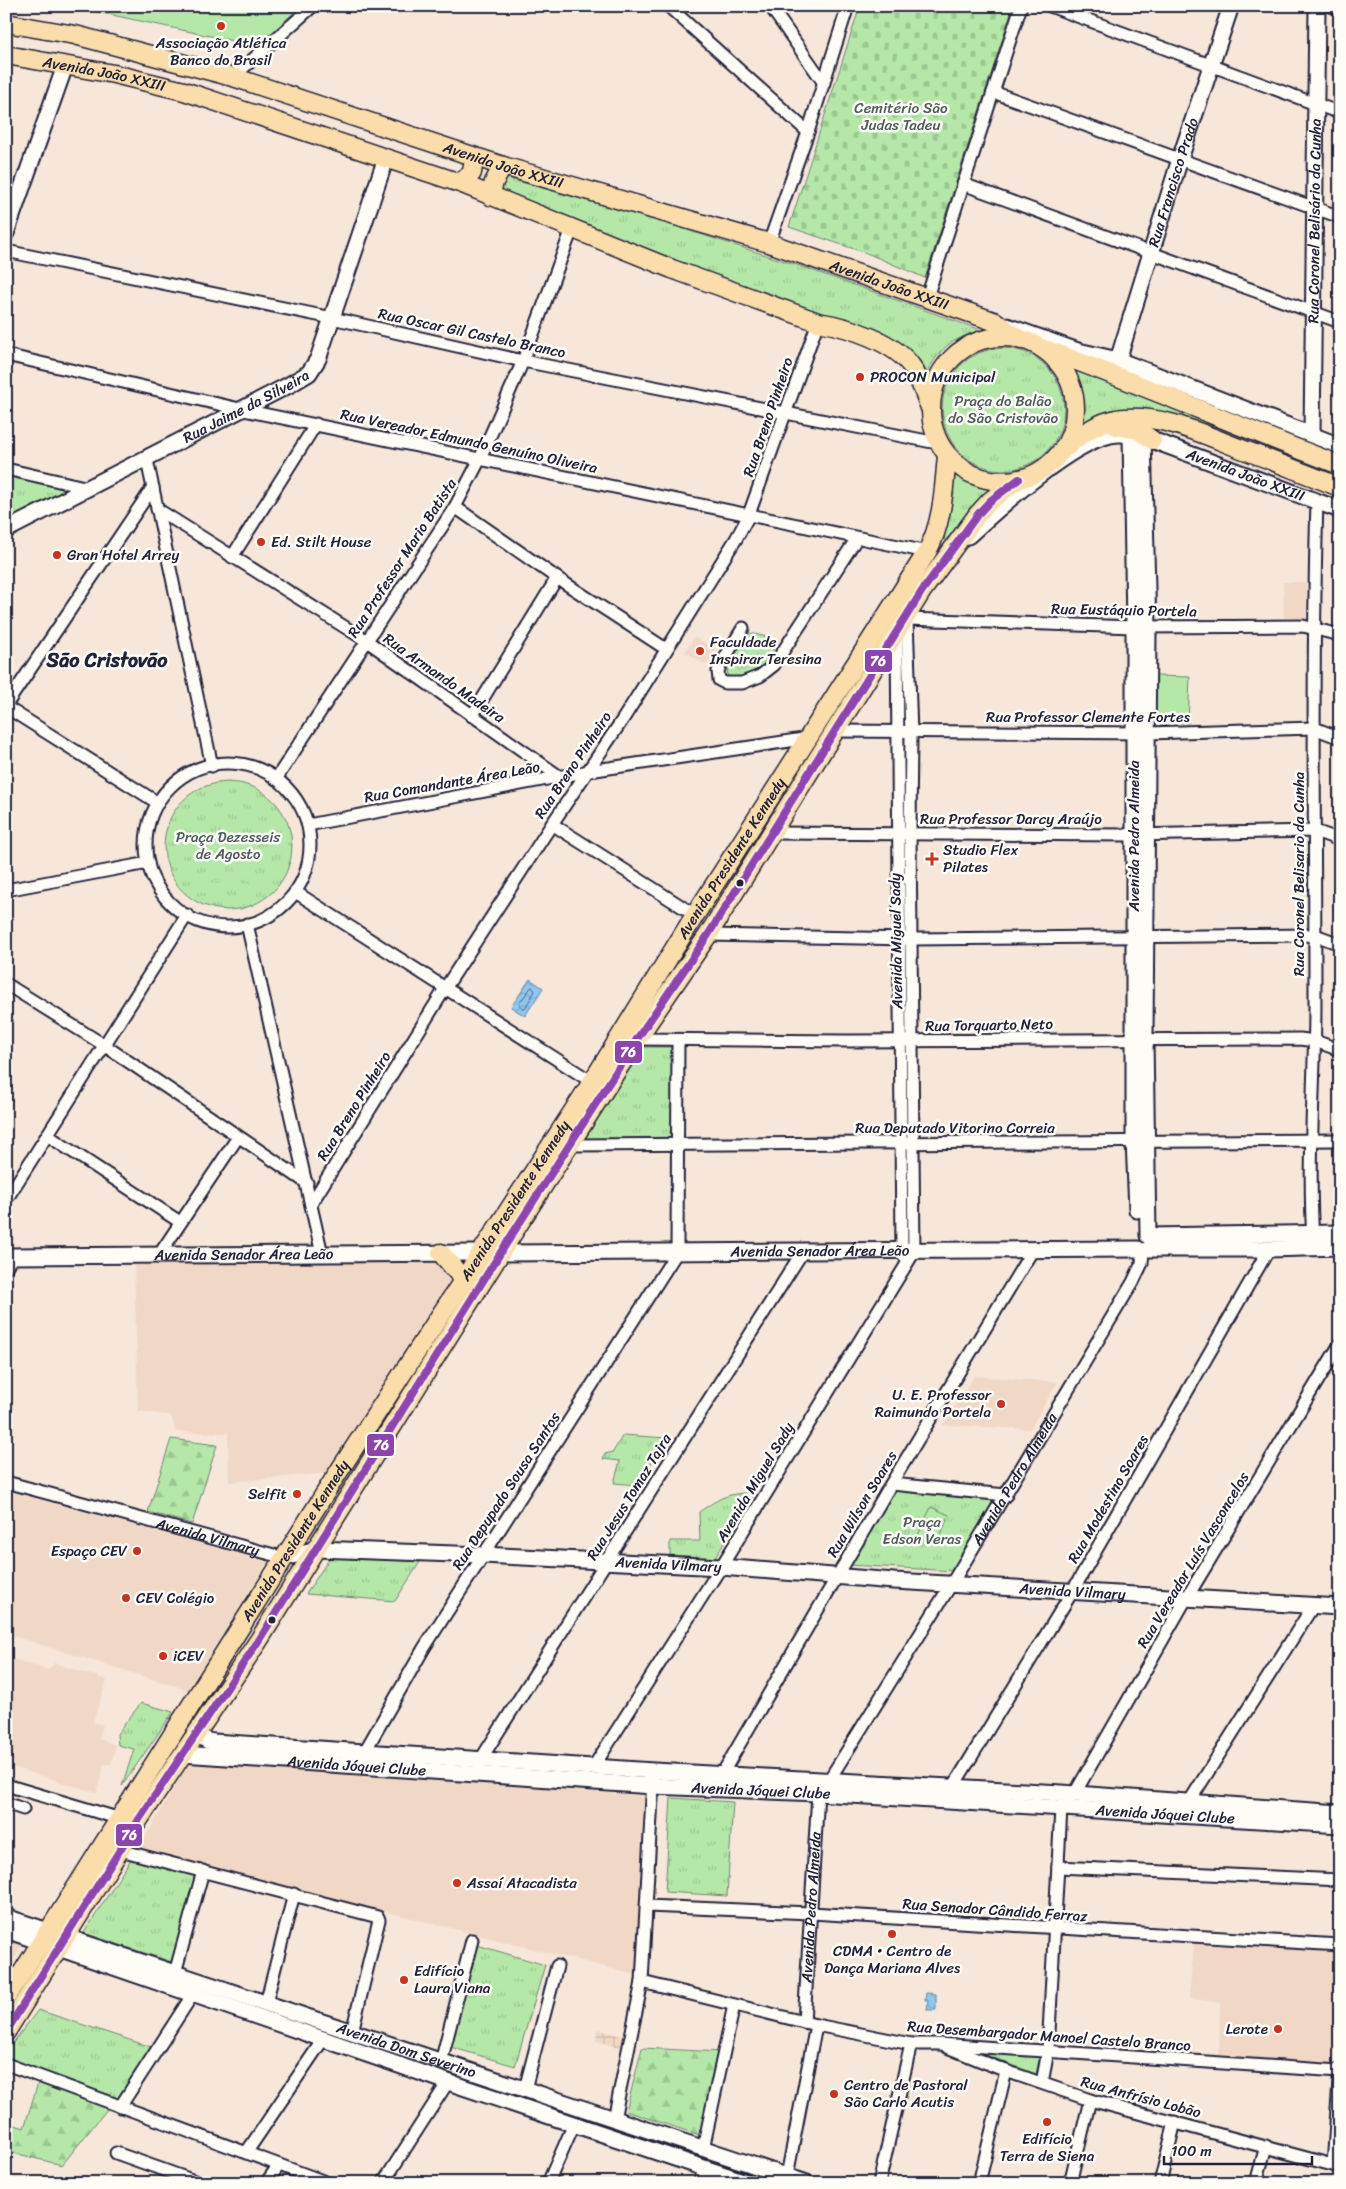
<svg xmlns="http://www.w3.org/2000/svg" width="1346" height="2189" font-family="Sriracha,sans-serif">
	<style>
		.built { fill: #f1d8c6 }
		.industrial { fill: url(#industrial-grid) }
		.grass { fill: url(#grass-tufts); stroke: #6c8572 }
		.forest { fill: url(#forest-firs); stroke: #6c8572 }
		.cemetery { fill: url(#cemetery-stones); stroke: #6c8572 }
		.garden { fill: #b5e8a8; stroke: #6c8572 }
		.water { fill: url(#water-waves); stroke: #6385a6 }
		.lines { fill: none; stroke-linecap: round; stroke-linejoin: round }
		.shore { stroke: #4e6483; stroke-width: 1 }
		.street-casing { stroke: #22223b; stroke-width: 15 }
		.secondary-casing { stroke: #22223b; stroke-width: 19 }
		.primary-casing { stroke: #22223b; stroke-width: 21 }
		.street { stroke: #fdfcf7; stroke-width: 11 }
		.secondary { stroke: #fdfcf7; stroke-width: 15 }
		.primary { stroke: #fbddab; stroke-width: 18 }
		.bus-1-casing { stroke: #fdfcf7; stroke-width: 11 }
		.bus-1 { stroke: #8e44ad; stroke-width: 8 }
		.poi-dot { fill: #c8321e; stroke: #fdfcf7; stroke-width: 2 }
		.bus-dot { fill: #22223b; stroke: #fdfcf7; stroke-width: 2 }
		.labels { text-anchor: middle; stroke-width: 5; stroke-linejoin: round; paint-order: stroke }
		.poi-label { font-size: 15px; fill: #22223b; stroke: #fdfcf7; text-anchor: start }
		.street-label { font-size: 15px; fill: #22223b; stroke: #fdfcf7 }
		.park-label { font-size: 15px; fill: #4e5d5c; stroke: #fdfcf7 }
		.district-label { font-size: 20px; font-weight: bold; fill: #22223b; stroke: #fdfcf7 }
		.line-badge { stroke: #fdfcf7; stroke-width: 2 }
		.badge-label { font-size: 14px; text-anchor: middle; font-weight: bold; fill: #fff }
	</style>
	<defs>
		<pattern id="industrial-grid" width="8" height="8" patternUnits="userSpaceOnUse" patternTransform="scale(1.25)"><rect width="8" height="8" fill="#f1d8c6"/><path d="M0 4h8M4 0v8" fill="none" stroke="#ceb9ab"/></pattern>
		<pattern id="grass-tufts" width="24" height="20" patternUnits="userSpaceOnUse" patternTransform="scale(1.25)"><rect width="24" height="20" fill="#b5e8a8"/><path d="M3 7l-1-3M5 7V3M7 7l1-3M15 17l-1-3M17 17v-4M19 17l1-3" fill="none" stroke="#9bc792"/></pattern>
		<pattern id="forest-firs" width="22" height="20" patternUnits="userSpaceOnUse" patternTransform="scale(1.25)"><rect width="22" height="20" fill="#b5e8a8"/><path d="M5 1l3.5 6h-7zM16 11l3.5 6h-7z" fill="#9bc792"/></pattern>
		<pattern id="cemetery-stones" width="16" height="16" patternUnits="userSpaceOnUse" patternTransform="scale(1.25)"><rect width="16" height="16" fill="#b5e8a8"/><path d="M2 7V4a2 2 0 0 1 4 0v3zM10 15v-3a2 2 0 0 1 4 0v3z" fill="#9bc792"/></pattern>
		<pattern id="water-waves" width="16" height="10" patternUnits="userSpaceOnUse" patternTransform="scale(1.25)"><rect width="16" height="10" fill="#8fc7ee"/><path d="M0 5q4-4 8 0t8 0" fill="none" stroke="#7babcd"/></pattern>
	</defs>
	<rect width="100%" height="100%" fill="#f6e7da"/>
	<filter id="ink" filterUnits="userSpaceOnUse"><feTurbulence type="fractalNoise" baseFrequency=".02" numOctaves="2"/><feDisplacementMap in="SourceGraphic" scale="10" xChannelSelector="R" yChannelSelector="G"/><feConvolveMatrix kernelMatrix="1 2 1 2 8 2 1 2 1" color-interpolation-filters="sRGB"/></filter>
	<g filter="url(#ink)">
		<g class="built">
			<path d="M1283,582h23v36h-22z"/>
			<path d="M694,637l22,12 -10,16 -21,-13z"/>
			<path d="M437,1259l15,15 -3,9 -121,190 -99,9 -1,-49 -52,-1 -5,-16 -33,-5 -4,-151z"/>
			<path d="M974,1376l84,6 -28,47 -87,-4z"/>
			<path d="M6,1490l5,2 257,70 -80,128 -182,-56z"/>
			<path d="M6,1657l42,13 6,-7 53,17 -14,42 10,3 -4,14 17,6 -5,19h-7l-7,29 -91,-28z"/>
			<path d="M190,1761l454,35 -8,179 -498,-126z"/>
			<path d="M6,1938l17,6 -17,29z"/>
			<path d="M1194,1944l146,8v31l-7,83 -114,-11 1,-52 -31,-5z"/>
		</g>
		<path class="industrial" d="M598,2029l26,8 -4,10 -24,-6z"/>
		<g class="grass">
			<path d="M503,175l125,36 172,55 181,64c-32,11 -40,16 -56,46l-124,-69 -106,-39 -198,-80z"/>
			<circle cx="1003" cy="409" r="61"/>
			<path d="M1069,362l51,18 97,48 -2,5 -30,-11 -105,4c6,-27 3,-41 -11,-64z"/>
			<path d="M953,469l17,10 26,7 -37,44 -15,10 8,-55z"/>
			<path d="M6,473l64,16 -64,31z"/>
			<path d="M750,633l17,4 5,4c5,22 -7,27 -22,39l-22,-1c-3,-20 7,-33 22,-46z"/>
			<circle cx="228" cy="846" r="64"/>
			<path d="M637,1047h38l2,98h-106z"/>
			<path d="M623,1435l44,3 -30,47 -23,-2 6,-22 -17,-2 2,-5 8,-2z"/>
			<path d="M896,1489l99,8 -41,74 -106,-6z"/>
			<path d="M755,1492l-40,66 -45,-3v-14h30l-1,-29c23,-16 28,-18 56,-20z"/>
			<path d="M331,1556l89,6 -25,39 -89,-7z"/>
			<path d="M141,1703l32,9 -51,74 12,-37 -16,-4 -1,-11z"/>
			<path d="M671,1798l62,4 -6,94 -62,-4z"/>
			<path d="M131,1859l66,16 -25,87 -88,-29z"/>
			<path d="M477,1945l68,20 -30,101 -68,-20z"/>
			<path d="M38,2010l113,37 -34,53 -111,-40v-8z"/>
			<path d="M973,2050l67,5 -4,19z"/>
		</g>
		<g class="forest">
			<path d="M171,1439l46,6 -25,79 -44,-12z"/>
			<path d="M642,2048l79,4 -22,83 -73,-24z"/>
			<path d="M38,2083l70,25 -46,57 -56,-14v-29l18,6z"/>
		</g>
		<path class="cemetery" d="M860,6h153l-88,272 -56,-24 -80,-27z"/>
		<g class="garden">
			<path d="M70,6h231l-44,40z"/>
			<path d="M1156,676l34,1 -2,46 -32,-2z"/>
			<path d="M931,1507l18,8 -12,29 -19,-9z"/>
		</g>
		<g class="water">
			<path d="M530,979l13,9 -18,28 -14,-9z"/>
			<path d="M926,1993l10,1v16h-9l1,-10h-3z"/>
		</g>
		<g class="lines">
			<path class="shore" d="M532,987l3,4 -10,17h-3l-3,-4z"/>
			<g class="street-casing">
				<g id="street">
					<path d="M668,6l140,126"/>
					<path d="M770,6l54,77"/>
					<path d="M1050,6l290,107"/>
					<path d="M1331,6l9,4"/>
					<path d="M233,77l80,-71"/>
					<path d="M993,92l347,125"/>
					<path d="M963,184l377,138"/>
					<path d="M769,243l39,-111 40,-126"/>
					<path d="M6,251l326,67 191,43 409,81"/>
					<path d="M927,297l94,-291"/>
					<path d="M6,355l238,55 683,142"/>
					<path d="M147,460l65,306"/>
					<path d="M6,469l83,19"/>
					<path d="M455,507l102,71 109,71"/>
					<path d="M157,509l210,132 193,136"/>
					<path d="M232,557l84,-133"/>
					<path d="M743,628l-22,36 -3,7 1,9 6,3h17l18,-7 14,-11 83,-127"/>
					<path d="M897,632l5,620 2,4"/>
					<path d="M6,705l147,-218"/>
					<path d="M6,707l152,96"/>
					<path d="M472,716l85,-138"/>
					<path d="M835,731l313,2 166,-5 26,10"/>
					<circle cx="228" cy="845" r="82"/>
					<path d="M276,779l179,-272 25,-48 43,-98 49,-132"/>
					<path d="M552,824l143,91"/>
					<path d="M308,825l281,-54 221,-33"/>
					<path d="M771,833l362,2 182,-4 25,9"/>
					<path d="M6,890l142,-27"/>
					<path d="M297,893l295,189"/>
					<path d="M247,924l75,330"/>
					<path d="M708,935l203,4 404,-4 25,9"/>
					<path d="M6,984l98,61 203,138"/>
					<path d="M637,1039l209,2 454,-2 15,2 25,9"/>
					<path d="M47,1135l133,87"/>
					<path d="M571,1145l769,-5"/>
					<path d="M6,1200l181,-285"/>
					<path d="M311,1204l135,-217 106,-163 71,-105 113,-180 12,-22 70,-195"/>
					<path d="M1313,1240c-5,-79 2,-158 2,-237 0,-168 -3,-335 2,-502"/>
					<path d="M159,1255l79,-118"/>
					<path d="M6,1267l7,-11"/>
					<path id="s1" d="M6,1482l279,76"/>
					<path d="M891,1484l115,11"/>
					<path d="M361,1758l63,-110 253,-396 1,-212"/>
					<path d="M479,1766l2,-7 322,-508"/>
					<path d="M594,1766l127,-199 193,-315 -4,-419 1,-100 -4,-114 227,8 169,-1 37,9"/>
					<path d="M722,1774l169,-290 141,-233"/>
					<path d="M6,1785l118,35"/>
					<path d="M953,1787l119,-195 197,-343"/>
					<path d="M1189,1802l124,-196"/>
					<path d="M6,1803l17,6"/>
					<path d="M120,1850l258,67 1,3 -27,112"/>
					<path d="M1058,1867l282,13"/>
					<path d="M647,1906l164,7 529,32"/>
					<path d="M175,1973l28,-102"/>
					<path d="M642,1982l174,43 95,19h28l401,27"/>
					<path d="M266,2003l28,-109"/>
					<path id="s2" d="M804,2022l14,-229 11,-13 123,-197 181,-301 9,-19 1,-12"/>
					<path d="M947,2047l59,24 84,29 250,67"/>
					<path d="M441,2062l31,-122"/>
					<path d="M6,2064l322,119"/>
					<path d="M1042,2083l6,-32 13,-243 14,-15 111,-194 154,-255"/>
					<path d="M525,2089l32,-123"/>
					<path d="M120,2107l73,-113"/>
					<path d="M614,2119l28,-137 11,-203"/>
					<path d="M703,2149l31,-144"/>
					<path d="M116,2153l84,30"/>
					<path d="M246,2153l78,-115"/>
					<path d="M1333,2165l7,-97"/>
					<path d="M787,2176l29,-151"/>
					<path d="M266,2183l13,-18"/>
					<path d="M383,2183l65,-101"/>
					<path d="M548,2183l26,-59"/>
					<path d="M699,2183l6,-15"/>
					<path d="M879,2183l32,-139"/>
					<path d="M979,2183l27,-112"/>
					<path d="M1070,2183l20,-83"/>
					<path d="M1160,2183l15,-61"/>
					<path d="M1256,2183l10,-37"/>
				</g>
			</g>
			<g class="secondary-casing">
				<g id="secondary">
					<path d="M6,233l59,-167"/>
					<path d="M1007,326l71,25 40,9 222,86"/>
					<path id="s3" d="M1118,360l62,-201 51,-153"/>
					<path d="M1131,434l3,193v514l3,69"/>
					<path id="s4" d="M1312,435l5,-429"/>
					<path d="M1143,438l5,189 -3,412 3,197 192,-3"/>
					<path id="s5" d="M6,530l283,-145 20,-12 9,-14 68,-201"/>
					<path id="s6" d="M968,536c32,-29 102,-93 143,-101 14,-3 27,2 41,5l188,70"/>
					<path d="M1148,1249h121l71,-2"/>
					<path id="s7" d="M6,1256l1132,-7"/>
					<path id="s8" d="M285,1558l31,-9 167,6 238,12 173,14 446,26"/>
					<path d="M195,1734l13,7 6,1 440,29 408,22 278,20"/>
					<path id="s9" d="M182,1754l471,32 165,7 522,32"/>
					<path id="s10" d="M6,1917l801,266"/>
					<path d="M6,1930l442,152 301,101"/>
				</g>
			</g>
			<g class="primary-casing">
				<g id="primary">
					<path id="s11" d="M6,23l69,12 158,42 270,89 266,77 227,79 25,18"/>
					<path id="s12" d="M6,55l108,19 70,17 276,92 212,86 146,53c30,5 76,19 94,45 8,12 13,29 19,43"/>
					<path d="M460,183l12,-10 2,-16"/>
					<path d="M490,196l4,-14 9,-16"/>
					<circle cx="1003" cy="409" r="72"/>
					<path d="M1047,350c99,36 195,78 293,115"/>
					<path d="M1116,426l22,4 14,10"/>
					<path d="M1067,447c14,-13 29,-24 49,-28 44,-7 88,16 128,31 32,12 64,25 96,37"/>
					<path d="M441,1253l22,26"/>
					<path id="s13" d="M6,1998l335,-530 251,-386 103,-167 232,-363c16,-30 17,-64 20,-97"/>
					<path d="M6,2032l132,-211 121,-181 242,-388 136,-213 71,-104 214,-344 56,-77 12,-13 29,-22"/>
				</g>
			</g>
			<use href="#street" class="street"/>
			<use href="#secondary" class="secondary"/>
			<use href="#primary" class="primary"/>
			<g class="bus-1-casing">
				<path id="bus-1" d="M6,2032l132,-211 121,-181 242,-388 136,-213 71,-104 214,-344 56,-77 12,-13 29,-22"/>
			</g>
			<use href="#bus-1" class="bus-1"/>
		</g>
	</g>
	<g class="poi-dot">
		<circle cx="221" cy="26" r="5"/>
		<circle cx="860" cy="377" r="5"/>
		<circle cx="261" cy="542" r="5"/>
		<circle cx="57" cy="555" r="5"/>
		<circle cx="700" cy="651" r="5"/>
		<path d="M929.5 851.5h5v5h5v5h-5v5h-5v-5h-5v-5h5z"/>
		<circle cx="1001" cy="1404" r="5"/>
		<circle cx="297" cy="1494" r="5"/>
		<circle cx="137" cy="1551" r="5"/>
		<circle cx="126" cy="1598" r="5"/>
		<circle cx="163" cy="1656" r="5"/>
		<circle cx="457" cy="1883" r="5"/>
		<circle cx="892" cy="1934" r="5"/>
		<circle cx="404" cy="1980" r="5"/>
		<circle cx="1278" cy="2029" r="5"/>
		<circle cx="834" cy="2094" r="5"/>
		<circle cx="1047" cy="2122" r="5"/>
	</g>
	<g class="bus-dot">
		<circle cx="740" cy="883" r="4.5"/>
		<circle cx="272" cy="1620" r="4.5"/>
	</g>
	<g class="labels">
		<g class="poi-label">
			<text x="221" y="48" text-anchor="middle">Associação Atlética<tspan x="221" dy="17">Banco do Brasil</tspan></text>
			<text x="870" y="382">PROCON Municipal</text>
			<text x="271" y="547">Ed. Stilt House</text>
			<text x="67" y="560">Gran Hotel Arrey</text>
			<text x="710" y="647">Faculdade<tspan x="710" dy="17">Inspirar Teresina</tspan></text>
			<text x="943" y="855">Studio Flex<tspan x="943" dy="17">Pilates</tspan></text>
			<text x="991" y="1400" text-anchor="end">U. E. Professor<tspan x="991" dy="17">Raimundo Portela</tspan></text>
			<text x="287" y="1499" text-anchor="end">Selfit</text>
			<text x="127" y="1556" text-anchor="end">Espaço CEV</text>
			<text x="136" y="1603">CEV Colégio</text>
			<text x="173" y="1661">iCEV</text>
			<text x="467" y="1888">Assaí Atacadista</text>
			<text x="892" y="1956" text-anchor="middle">CDMA • Centro de<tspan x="892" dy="17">Dança Mariana Alves</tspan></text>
			<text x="414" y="1976">Edifício<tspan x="414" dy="17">Laura Viana</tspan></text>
			<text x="1268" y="2034" text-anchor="end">Lerote</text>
			<text x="844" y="2090">Centro de Pastoral<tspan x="844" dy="17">São Carlo Acutis</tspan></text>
			<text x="1047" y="2144" text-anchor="middle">Edifício<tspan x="1047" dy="17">Terra de Siena</tspan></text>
		</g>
		<g class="street-label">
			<text dy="5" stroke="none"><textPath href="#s12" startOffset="100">Avenida João XXIII</textPath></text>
			<text dy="5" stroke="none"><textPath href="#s11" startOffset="518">Avenida João XXIII</textPath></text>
			<text dy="5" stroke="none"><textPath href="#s3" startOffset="186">Rua Francisco Prado</textPath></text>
			<text dy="5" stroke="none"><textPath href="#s4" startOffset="214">Rua Coronel Belisário da Cunha</textPath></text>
			<text dy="5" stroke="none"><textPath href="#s11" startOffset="922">Avenida João XXIII</textPath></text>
			<text transform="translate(472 333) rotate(12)" y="5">Rua Oscar Gil Castelo Branco</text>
			<text dy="5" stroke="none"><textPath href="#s5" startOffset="270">Rua Jaime da Silveira</textPath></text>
			<text transform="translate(768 417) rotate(-71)" y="5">Rua Breno Pinheiro</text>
			<text transform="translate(469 441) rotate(12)" y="5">Rua Vereador Edmundo Genuíno Oliveira</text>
			<text dy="5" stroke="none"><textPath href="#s6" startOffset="318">Avenida João XXIII</textPath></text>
			<text transform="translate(402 558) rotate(-57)" y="5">Rua Professor Mario Batista</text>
			<text transform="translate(1124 610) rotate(1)" y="5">Rua Eustáquio Portela</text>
			<text transform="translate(444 678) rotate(35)" y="5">Rua Armando Madeira</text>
			<text x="1088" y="722">Rua Professor Clemente Fortes</text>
			<text transform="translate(573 765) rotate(-56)" y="5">Rua Breno Pinheiro</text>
			<text transform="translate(452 782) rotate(-10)" y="5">Rua Comandante Área Leão</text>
			<text x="1011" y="824">Rua Professor Darcy Araújo</text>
			<text transform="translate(1134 836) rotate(-90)" y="5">Avenida Pedro Almeida</text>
			<text dy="5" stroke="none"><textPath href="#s13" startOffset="1351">Avenida Presidente Kennedy</textPath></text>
			<text transform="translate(1299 874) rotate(-90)" y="5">Rua Coronel Belisario da Cunha</text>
			<text transform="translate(896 941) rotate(-91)" y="5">Avenida Miguel Sady</text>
			<text transform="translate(989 1025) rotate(-1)" y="5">Rua Torquarto Neto</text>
			<text transform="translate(354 1106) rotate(-58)" y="5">Rua Breno Pinheiro</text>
			<text x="955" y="1133">Rua Deputado Vitorino Correia</text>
			<text dy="5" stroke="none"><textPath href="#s13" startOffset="946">Avenida Presidente Kennedy</textPath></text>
			<text dy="5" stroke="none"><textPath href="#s7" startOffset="814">Avenida Senador Área Leão</textPath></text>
			<text dy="5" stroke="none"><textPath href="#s7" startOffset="238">Avenida Senador Área Leão</textPath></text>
			<text dy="5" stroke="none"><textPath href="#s2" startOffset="600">Avenida Pedro Almeida</textPath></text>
			<text transform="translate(755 1482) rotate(-59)" y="5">Avenida Miguel Sady</text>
			<text transform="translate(506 1491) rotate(-57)" y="5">Rua Depupado Sousa Santos</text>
			<text transform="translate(629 1497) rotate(-58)" y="5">Rua Jesus Tomaz Tajra</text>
			<text transform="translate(1108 1499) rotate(-60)" y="5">Rua Modestino Soares</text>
			<text transform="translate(862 1504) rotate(-59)" y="5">Rua Wilson Soares</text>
			<text dy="5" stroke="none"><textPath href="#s1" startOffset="209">Avenida Vilmary</textPath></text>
			<text dy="5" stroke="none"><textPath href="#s13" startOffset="541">Avenida Presidente Kennedy</textPath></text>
			<text transform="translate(1193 1560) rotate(-59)" y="5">Rua Vereador Luís Vasconcelos</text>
			<text dy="5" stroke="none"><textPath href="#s8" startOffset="385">Avenida Vilmary</textPath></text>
			<text dy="5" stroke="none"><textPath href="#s8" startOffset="790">Avenida Vilmary</textPath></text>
			<text dy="5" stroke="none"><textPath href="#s9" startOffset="175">Avenida Jóquei Clube</textPath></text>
			<text dy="5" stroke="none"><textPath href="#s9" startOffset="580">Avenida Jóquei Clube</textPath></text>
			<text dy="5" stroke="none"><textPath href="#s9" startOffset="985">Avenida Jóquei Clube</textPath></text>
			<text dy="5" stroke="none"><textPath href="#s2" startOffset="115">Avenida Pedro Almeida</textPath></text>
			<text transform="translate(995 1910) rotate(4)" y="5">Rua Senador Cândido Ferraz</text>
			<text transform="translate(1049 2036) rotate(4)" y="5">Rua Desembargador Manoel Castelo Branco</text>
			<text dy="5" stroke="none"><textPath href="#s10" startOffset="422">Avenida Dom Severino</textPath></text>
			<text transform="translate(1141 2097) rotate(15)" y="5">Rua Anfrísio Lobão</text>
		</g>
		<g class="park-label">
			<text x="901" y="113">Cemitério São<tspan x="901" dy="17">Judas Tadeu</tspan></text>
			<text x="1003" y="406">Praça do Balão<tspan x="1003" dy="17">do São Cristovão</tspan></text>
			<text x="228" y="842">Praça Dezesseis<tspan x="228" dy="17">de Agosto</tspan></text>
			<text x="922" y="1527">Praça<tspan x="922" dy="17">Edson Veras</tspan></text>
		</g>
		<g class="district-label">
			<text x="107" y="667">São Cristovão</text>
		</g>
	</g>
	<g class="line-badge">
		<rect x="864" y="649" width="29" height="24" rx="5" fill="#8e44ad"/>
		<rect x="614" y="1040" width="29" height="24" rx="5" fill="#8e44ad"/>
		<rect x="366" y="1433" width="29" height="24" rx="5" fill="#8e44ad"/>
		<rect x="115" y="1823" width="28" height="24" rx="5" fill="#8e44ad"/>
	</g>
	<g class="badge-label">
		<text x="878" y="666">76</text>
		<text x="628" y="1057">76</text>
		<text x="381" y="1450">76</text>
		<text x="129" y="1840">76</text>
	</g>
	<rect width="1346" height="2189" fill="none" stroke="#fdfcf7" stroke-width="25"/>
	<rect x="12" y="12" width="1321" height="2164" fill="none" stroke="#22223b" stroke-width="2" filter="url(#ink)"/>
	<path d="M1164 2156v8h148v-8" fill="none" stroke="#22223b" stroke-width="2.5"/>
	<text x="1171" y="2156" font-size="15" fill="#22223b" stroke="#fdfcf7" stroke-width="4" paint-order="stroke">100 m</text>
</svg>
